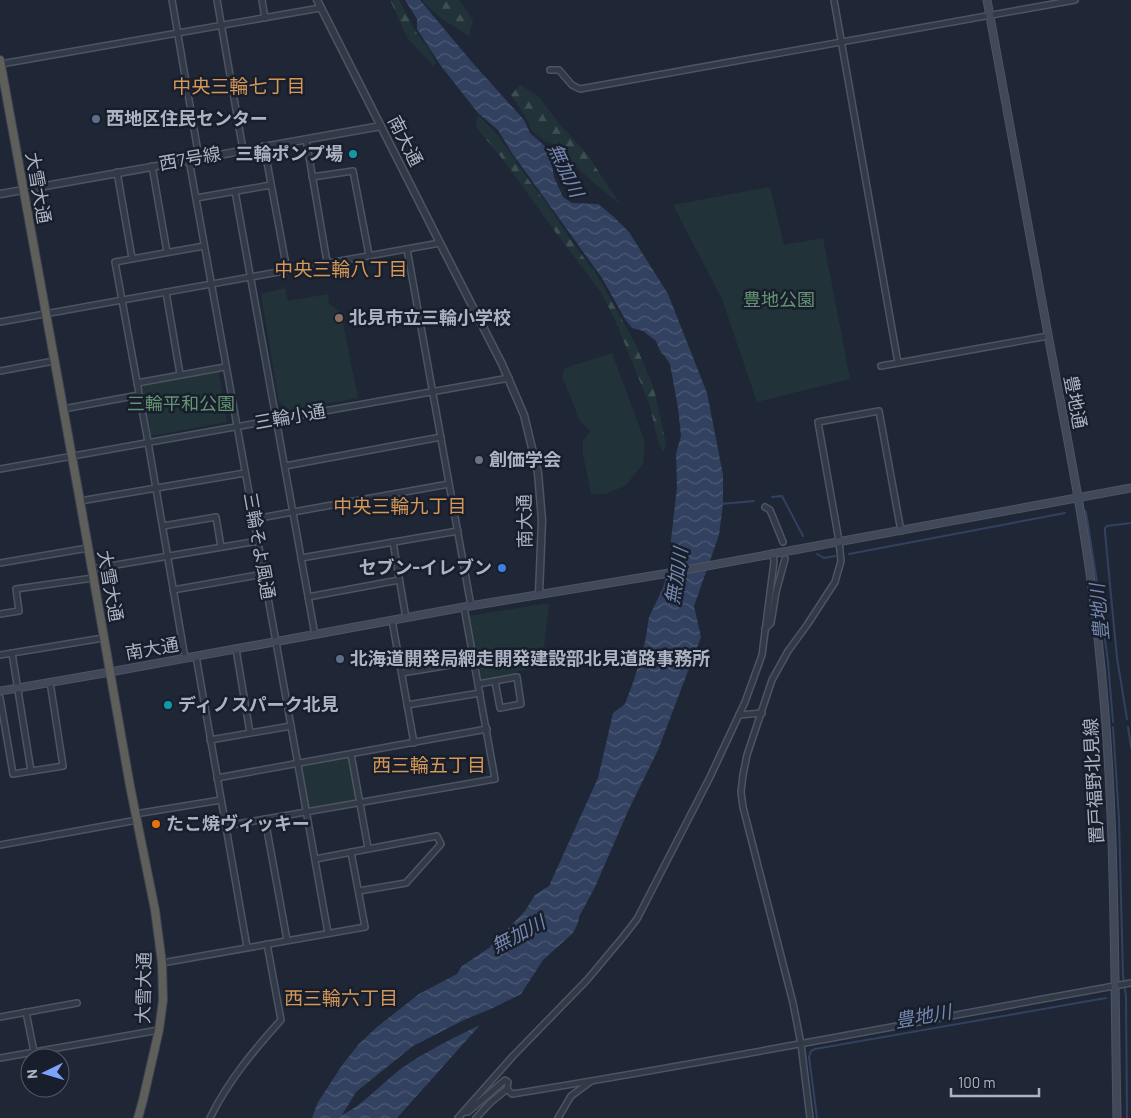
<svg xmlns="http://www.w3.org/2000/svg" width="1131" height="1118" font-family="Barlow,'Noto Sans JP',sans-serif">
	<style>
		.forest { fill: url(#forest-firs) }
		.park { fill: #213338 }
		.water { fill: url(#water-waves) }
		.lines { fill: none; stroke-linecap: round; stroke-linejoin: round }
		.stream { stroke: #32415f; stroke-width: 2 }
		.minor-casing { stroke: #4d5462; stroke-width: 8 }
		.tertiary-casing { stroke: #4d5462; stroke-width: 9 }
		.secondary-casing { stroke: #4d5462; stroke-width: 9 }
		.trunk-casing { stroke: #3a414f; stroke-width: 10 }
		.minor { stroke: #323947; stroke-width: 5 }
		.tertiary { stroke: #323947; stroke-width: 6 }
		.secondary { stroke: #40485a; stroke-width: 7 }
		.trunk { stroke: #5e5e5b; stroke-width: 8 }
		.service-dot { fill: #5c6f8a; stroke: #181e2b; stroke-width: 2 }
		.culture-dot { fill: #0f9aa8; stroke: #181e2b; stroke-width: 2 }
		.education-dot { fill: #8d6e63; stroke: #181e2b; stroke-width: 2 }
		.worship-dot { fill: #6b7280; stroke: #181e2b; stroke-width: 2 }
		.shop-dot { fill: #3f7fe0; stroke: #181e2b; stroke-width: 2 }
		.food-dot { fill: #e8710a; stroke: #181e2b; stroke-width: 2 }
		.labels { text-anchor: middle; stroke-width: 5; stroke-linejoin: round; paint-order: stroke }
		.poi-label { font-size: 18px; font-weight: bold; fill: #acb4c4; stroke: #181e2b; text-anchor: start }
		.street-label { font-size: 18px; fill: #acb4c4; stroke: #181e2b }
		.park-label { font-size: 18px; fill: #649573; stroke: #181e2b }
		.neighbourhood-label { font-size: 19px; fill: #d59857; stroke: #181e2b }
		.water-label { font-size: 19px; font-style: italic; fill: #7487ae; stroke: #181e2b }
	</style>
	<defs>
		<pattern id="forest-firs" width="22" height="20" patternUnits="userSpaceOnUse" patternTransform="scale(1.25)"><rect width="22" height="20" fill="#213338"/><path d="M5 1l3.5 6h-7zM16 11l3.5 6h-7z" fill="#3f4e53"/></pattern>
		<pattern id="water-waves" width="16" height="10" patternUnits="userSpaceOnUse" patternTransform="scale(1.25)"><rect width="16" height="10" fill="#32415f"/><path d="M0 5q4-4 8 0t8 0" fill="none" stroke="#4d5a74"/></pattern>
	</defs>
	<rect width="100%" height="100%" fill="#1f2737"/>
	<g class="forest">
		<path d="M390,0h9l17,32 13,18 7,13 -3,2 -25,-26z"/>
		<path d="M423,0h36l14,20 -4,16 -27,-17 -19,-17z"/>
		<path d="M520,85l18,11 23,30 26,28 33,50 -27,-22 -24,-22 -12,-15 -12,-4 -13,-10 -7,-16 -14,-20z"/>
		<path d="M478,115l19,19 28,41 27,36 20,31 25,33 38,68 19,46 12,55 -3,8 -5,-11 -8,-35 -34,-84 -15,-30 -44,-58 -52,-72 -29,-35z"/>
	</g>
	<g class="park">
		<path d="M770,187l14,58 39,-7 27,141 -93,23 -35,-103 -49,-94z"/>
		<path d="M285,288l3,13 40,-7 1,10 12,9 17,85 -69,12 -10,-8 -18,-108z"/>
		<path d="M612,353l33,89 -2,22 -17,21 -20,9h-15l-8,-40v-13l7,-10 -10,-10 -18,-45 3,-8z"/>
		<path d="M219,372l8,50 -76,14 -9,-50z"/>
		<path d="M549,603l-7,64 -24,4 -4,4 -33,6 -12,-65z"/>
		<path d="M349,757l8,42 -49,9 -7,-43z"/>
	</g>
	<path class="water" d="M405,0h15l51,61 53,59 6,13 18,16h8l14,20 9,9 -7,-4 -6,-2 -3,-8 -12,-12v6l3,19 9,20 9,6 26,1 16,13 15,15 39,62 39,99 16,82v29l-4,31 -25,71 7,31 -43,113 -30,61 -33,76 -16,30 -1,6 -5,10 -30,27 -22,34 -28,14 -29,12 -51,26 -57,46 -14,23c21,-10 41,-33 60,-47 25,-17 51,-30 78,-43l-83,93h-85l6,-16 25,-38 16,-20 18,-17 42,-33 38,-20 5,-8 27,-18 36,-37 10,-16 14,-9 49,-108 15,-65 12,-9 9,-24 11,-38 4,-25 13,-27 10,-29 -1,-21 6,-53 -1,-33 5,-18 -3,-28 -8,-44 -6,-9 -3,-2 -5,-12 -13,-10 -11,-3 -7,-9 -23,-41 -90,-125 -14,-23 -20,-17 -37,-47 -24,-37v-10z"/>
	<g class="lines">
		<g class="stream">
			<path d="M772,497l10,-1 21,40"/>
			<path d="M721,504l33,-3"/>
			<path d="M1084,510l2,2 14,89 8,61 5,60"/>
			<path d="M817,554l7,4 11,-2"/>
			<path d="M849,554l216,-41"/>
			<path d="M1127,719l-10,-61 -12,-126v-4l2,-2 24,-3"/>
			<path d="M1113,727l6,91 4,158 3,20 1,122"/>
			<path d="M1128,727l3,20"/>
			<path d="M817,1118l-8,-61 2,-6 4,-2 291,-51"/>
		</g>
		<g class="minor-casing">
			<g id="minor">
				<path d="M172,0l27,158"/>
				<path d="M217,0l26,150"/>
				<path d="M262,0l3,18"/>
				<path d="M834,0l64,363 150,-27"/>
				<path d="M1,64l319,-56"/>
				<path d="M550,70h9l13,15 8,4 495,-89"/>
				<path d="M306,139l21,123"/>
				<path d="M264,146l23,124"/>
				<path d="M189,160l87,482 52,291"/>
				<path d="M152,166l15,86"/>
				<path d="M117,172l15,86"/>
				<path d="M312,177l41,-6 16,84"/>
				<path d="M235,191l80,444"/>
				<path d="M196,198l75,-13"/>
				<path d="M407,249l64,357"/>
				<path d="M166,292l14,82"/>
				<path d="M0,322l440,-79"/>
				<path d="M881,366l17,-3"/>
				<path d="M0,371l54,-10"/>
				<path d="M137,383l88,-16"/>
				<path d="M63,409l76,-14"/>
				<path d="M285,466l156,-29"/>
				<path d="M0,469l509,-91"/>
				<path d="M80,501l165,-28"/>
				<path d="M765,507l5,3 13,32"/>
				<path d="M254,519l195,-35"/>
				<path d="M163,526l53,-9 5,30"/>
				<path d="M393,542l13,76"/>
				<path d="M301,558l157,-27"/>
				<path d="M0,563l88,-15"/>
				<path d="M92,569l166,-28"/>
				<path d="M173,590l91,-16"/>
				<path d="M308,597l91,-17"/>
				<path d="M0,614l19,-3 -3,-22 77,-11"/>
				<path d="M392,620l22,123"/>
				<path d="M765,629l6,-6 5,-31 9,-33"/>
				<path d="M236,649l14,84"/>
				<path d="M12,653l19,118"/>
				<path d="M0,655l103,-17"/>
				<path d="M196,656l51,291"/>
				<path d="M185,658l-37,-216 -33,-180 89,-16"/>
				<path d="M402,673l72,-12"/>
				<path d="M478,684l39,-7 4,27 -21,4 -5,-27"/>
				<path d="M0,698l13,76 50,-8 -13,-84"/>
				<path d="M407,705l73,-12"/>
				<path d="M739,715l23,-2"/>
				<path d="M210,740l81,-14"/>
				<path d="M351,754l17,94"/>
				<path d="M217,778l270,-49"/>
				<path d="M135,814l86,-14"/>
				<path d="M265,819l22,121"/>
				<path d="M225,826l270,-47 -31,-172"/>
				<path d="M0,845l137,-25"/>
				<path d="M315,859l122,-23 4,8 -35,39 -47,8"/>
				<path d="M162,963l203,-36 -14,-75"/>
				<path d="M26,1012l8,40"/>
				<path d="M0,1017l77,-14"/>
				<path d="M0,1058l159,-28"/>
				<path d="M464,1112h4l37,-32 3,2 -1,7 5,5c207,-33 413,-74 619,-111"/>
				<path d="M210,1118c18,-37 44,-68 71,-98l-14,-76"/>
				<path d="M458,1118l55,-62 74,-76 36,-43 14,-18 73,-142 35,-75 17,-47 12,-93 -1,-9"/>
				<path d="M476,1118l14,-15 17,-14"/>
				<path d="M558,1118l13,-22 19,-14"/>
				<path d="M810,1118l-9,-74 -8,-41 -50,-196 -2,-15 2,-17 4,-20 25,-75 16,-29 19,-26 28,-43 6,-21 -2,-20 -21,-119 61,-11 22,120"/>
			</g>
		</g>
		<g class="tertiary-casing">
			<g id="tertiary">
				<path d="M317,0l123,243 62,121 22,51 14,58 4,47 -3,74"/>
				<path d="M0,194l381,-68"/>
			</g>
		</g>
		<g class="secondary-casing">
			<g id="secondary">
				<path d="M987,0c21,113 41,227 62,340 19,102 40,205 50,308 17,156 15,313 18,470"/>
				<path d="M0,691l110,-19 354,-65 205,-34 462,-85"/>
			</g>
		</g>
		<g class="trunk-casing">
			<path id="trunk" d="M0,60l80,441 50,285 25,124 7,53 1,37 -4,30 -16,70 -5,18"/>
		</g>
		<use href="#minor" class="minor"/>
		<use href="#tertiary" class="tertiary"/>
		<use href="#secondary" class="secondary"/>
		<use href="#trunk" class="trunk"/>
	</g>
	<g class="service-dot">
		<circle cx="96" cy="119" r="5"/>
		<circle cx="340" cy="659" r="5"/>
	</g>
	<g class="culture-dot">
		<circle cx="353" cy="154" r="5"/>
		<circle cx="168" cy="705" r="5"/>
	</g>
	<circle class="education-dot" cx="339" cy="318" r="5"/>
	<circle class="worship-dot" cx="479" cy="460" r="5"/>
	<circle class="shop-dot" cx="502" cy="568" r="5"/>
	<circle class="food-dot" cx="156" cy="824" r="5"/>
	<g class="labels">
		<g class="poi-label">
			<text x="106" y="125">西地区住民センター</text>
			<text x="343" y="160" text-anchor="end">三輪ポンプ場</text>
			<text x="349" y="324">北見市立三輪小学校</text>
			<text x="489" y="466">創価学会</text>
			<text x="492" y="574" text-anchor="end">セブン-イレブン</text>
			<text x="350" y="665">北海道開発局網走開発建設部北見道路事務所</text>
			<text x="178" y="711">ディノスパーク北見</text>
			<text x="166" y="830">たこ焼ヴィッキー</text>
		</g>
		<g class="street-label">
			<text transform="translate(405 141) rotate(63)" y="6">南大通</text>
			<text transform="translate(190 159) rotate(-10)" y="6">西7号線</text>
			<text transform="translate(38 188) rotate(80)" y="6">大雪大通</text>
			<text transform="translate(1075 402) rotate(79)" y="6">豊地通</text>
			<text transform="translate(290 417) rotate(-10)" y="6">三輪小通</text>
			<text transform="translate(525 521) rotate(-91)" y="6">南大通</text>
			<text transform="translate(259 546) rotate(80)" y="6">三輪そよ風通</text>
			<text transform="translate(110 586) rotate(80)" y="6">大雪大通</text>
			<text transform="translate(152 649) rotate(-10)" y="6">南大通</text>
			<text transform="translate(1094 781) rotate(-93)" y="6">置戸福野北見線</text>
			<text transform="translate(144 988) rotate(-89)" y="6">大雪大通</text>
		</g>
		<g class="park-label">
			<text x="779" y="306">豊地公園</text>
			<text x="181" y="410">三輪平和公園</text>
		</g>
		<g class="neighbourhood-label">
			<text x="239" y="93">中央三輪七丁目</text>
			<text x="341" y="276">中央三輪八丁目</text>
			<text x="400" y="513">中央三輪九丁目</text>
			<text x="429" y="772">西三輪五丁目</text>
			<text x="341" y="1005">西三輪六丁目</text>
		</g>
		<g class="water-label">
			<text transform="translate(566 170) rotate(65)" y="7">無加川</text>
			<text transform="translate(676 576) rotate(-81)" y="7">無加川</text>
			<text transform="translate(1099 612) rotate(-95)" y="7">豊地川</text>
			<text transform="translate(518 934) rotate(-28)" y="7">無加川</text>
			<text transform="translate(923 1016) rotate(-10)" y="7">豊地川</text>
		</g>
	</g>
	<g transform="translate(45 1073) rotate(265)"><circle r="24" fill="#181e2b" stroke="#535a68"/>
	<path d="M0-4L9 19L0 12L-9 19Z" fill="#7ca2fa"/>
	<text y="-8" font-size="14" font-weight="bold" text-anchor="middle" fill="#acb4c4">N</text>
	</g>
	<path d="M951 1088v8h88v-8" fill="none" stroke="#acb4c4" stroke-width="2.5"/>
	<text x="958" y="1088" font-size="15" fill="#acb4c4" stroke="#181e2b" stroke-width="4" paint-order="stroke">100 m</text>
</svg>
